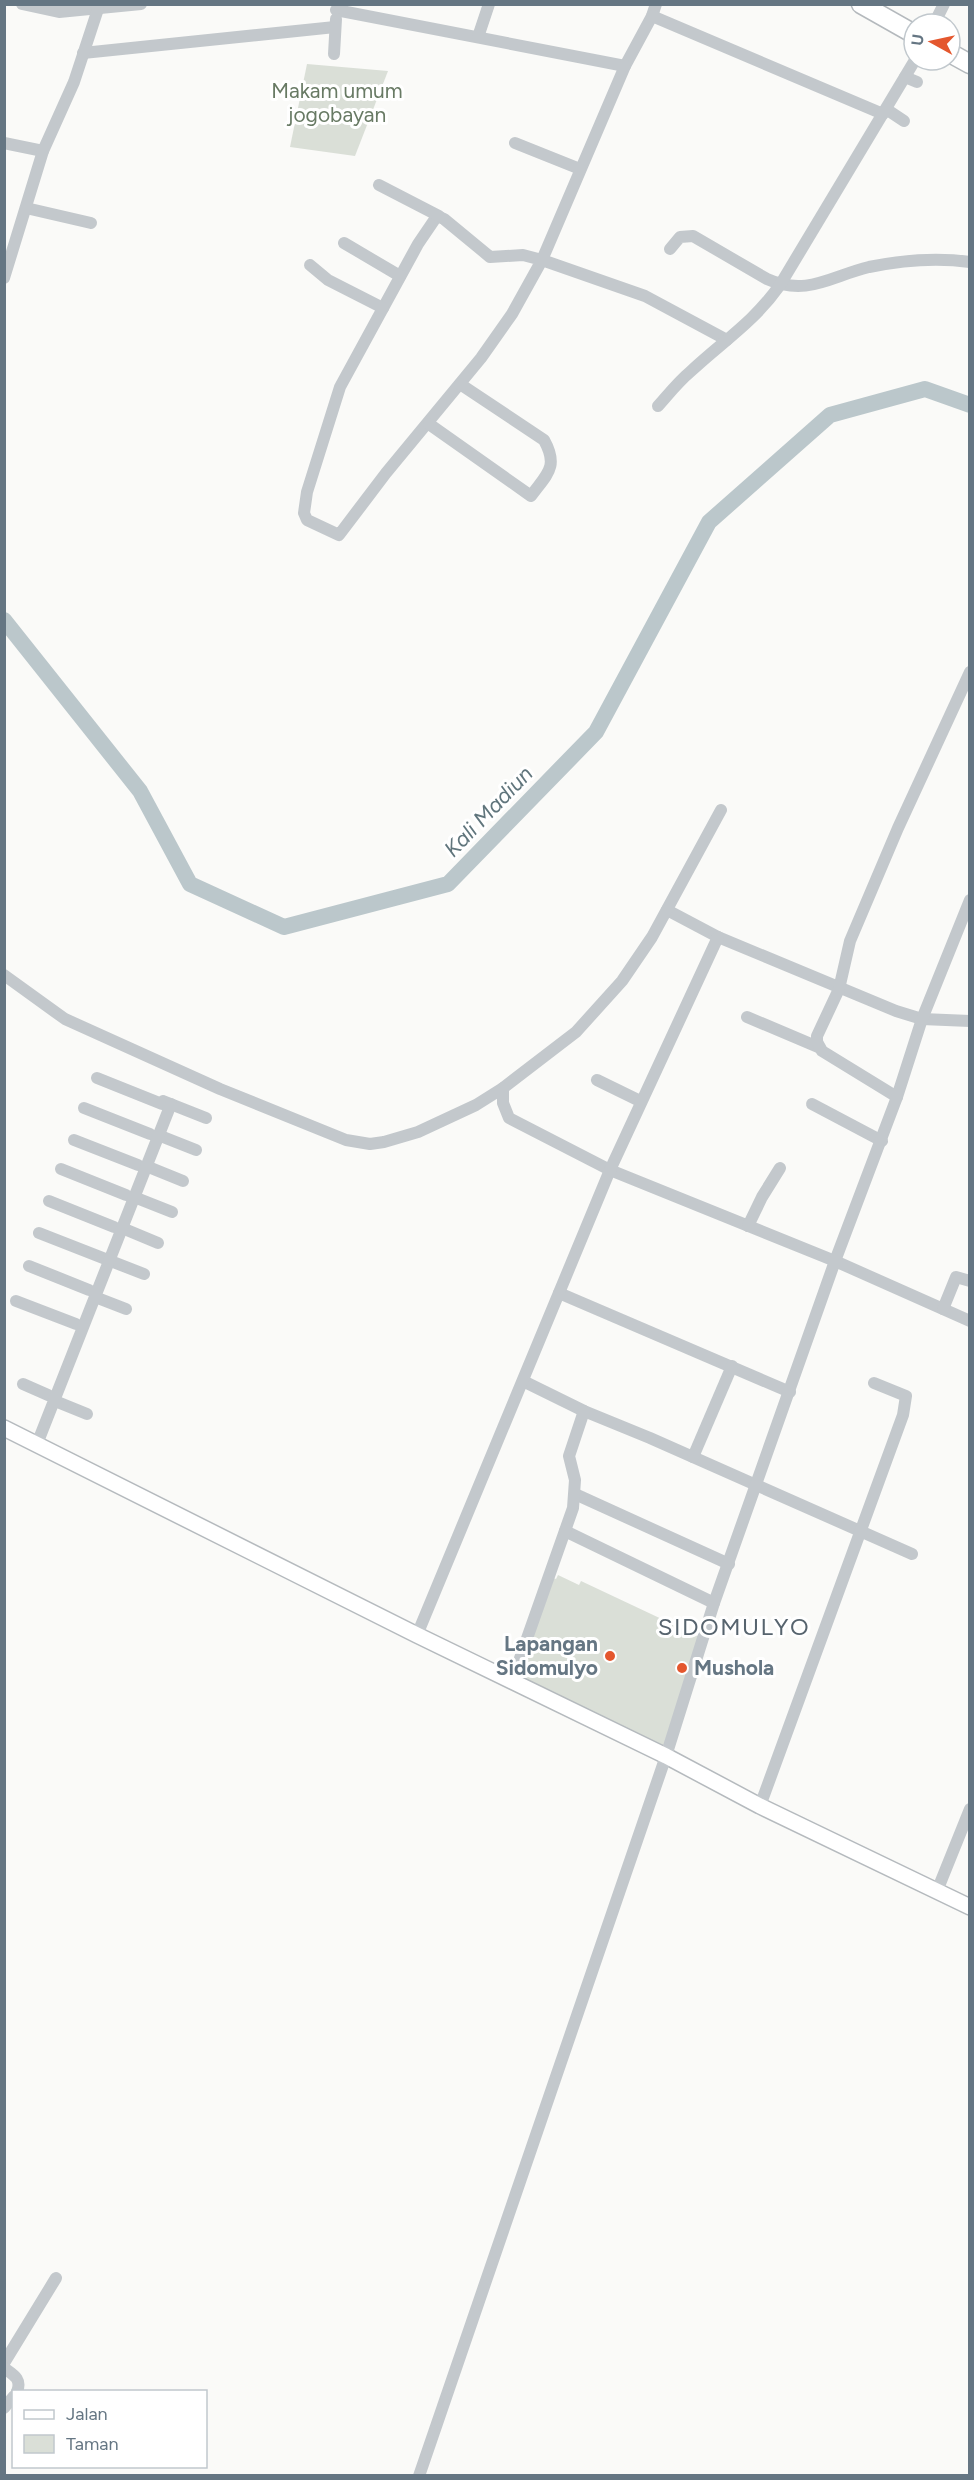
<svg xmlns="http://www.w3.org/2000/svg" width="974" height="2480" font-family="Figtree,sans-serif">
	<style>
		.green { fill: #dadfd7 }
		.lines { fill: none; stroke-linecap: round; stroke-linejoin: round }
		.river { stroke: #bbc7cb; stroke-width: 16 }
		.major-casing { stroke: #b5babe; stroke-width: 18 }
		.highway-casing { stroke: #b4b9bd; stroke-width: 21 }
		.minor { stroke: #c3c8cc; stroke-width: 12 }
		.major { stroke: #fff; stroke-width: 15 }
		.highway { stroke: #fff; stroke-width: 18 }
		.poi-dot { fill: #e4572e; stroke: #fff; stroke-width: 2 }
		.labels { text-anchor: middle; stroke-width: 6; stroke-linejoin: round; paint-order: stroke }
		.park-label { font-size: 21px; fill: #687a64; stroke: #fff }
		.poi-label { font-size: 21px; font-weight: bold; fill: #657683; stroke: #fff; text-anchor: end }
		.water-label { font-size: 22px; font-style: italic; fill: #60757c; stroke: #fff }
		.quarter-label { font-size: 24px; letter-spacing: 1.5px; fill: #57646e; stroke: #fff }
	</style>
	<rect width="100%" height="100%" fill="#fafaf8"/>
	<g class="green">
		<path d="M307,64l81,7 -33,85 -65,-9z"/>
		<path d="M558,1575l21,10 2,-4 121,57 -37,110 -147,-73 32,-98 6,2z"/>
	</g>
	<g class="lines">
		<path class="river" d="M4,620l136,171 50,93 94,43 164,-43 148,-152 113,-210 121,-107 95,-26 45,16"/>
		<g class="major-casing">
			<path id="major" d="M4,1428l413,207 249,121 94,50 210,101"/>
		</g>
		<g class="highway-casing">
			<g id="highway">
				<path d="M861,4l53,30"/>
				<path d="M950,53l20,11"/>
			</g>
		</g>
		<g class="minor">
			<path d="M22,4l37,8 82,-8"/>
			<path d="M656,4l-4,12 -27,50 -83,194 -30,54 -31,44 -95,115 -47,62 -32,-15 -3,-7 3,-21 33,-105 78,-143 19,-28 7,3 46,38 33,-2 19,5 103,36 82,44"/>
			<path d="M336,10l289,56"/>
			<path d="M652,16l231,98"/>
			<path d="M934,24l10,-20"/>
			<path d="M478,37l11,-33"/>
			<path d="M83,53l252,-26"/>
			<path d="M334,54l2,-35"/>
			<path d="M905,77l12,5"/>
			<path d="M886,109l18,12"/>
			<path d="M4,143l39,8"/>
			<path d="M515,143l65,26"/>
			<path d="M379,185l60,31"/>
			<path d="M26,208l65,15"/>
			<path d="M344,243l56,33"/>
			<path d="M670,249l10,-12 13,-1 74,43c40,18 64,-3 102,-12 34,-7 66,-10 101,-5"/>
			<path d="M310,265l18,15 55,28"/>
			<path d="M4,278l39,-127 31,-69 24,-73"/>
			<path d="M658,406c10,-11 20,-24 32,-34 33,-31 63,-49 90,-87l135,-225"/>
			<path d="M429,424l102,72c16,-22 28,-29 13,-56l-84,-56"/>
			<path d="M667,910l51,27 178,74 26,8 48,2"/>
			<path d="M4,975l61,44 155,70 126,51 24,4 14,-2 34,-10 58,-27 27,-17 73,-56 46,-51 30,-44 69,-127"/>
			<path d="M747,1017l71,30"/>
			<path d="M97,1078l65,26 1,-3 43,17"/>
			<path d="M597,1080l43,21"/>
			<path d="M503,1088v15l6,15 101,52 225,91 135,60"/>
			<path d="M897,1097l-75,-46 -5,-9v-6l22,-47 11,-48 48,-113 72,-156"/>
			<path d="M812,1104l70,37"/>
			<path d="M84,1108l66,26"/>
			<path d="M158,1135l38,15"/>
			<path d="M74,1140l64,25"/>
			<path d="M146,1166l37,15"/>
			<path d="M61,1169l65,26"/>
			<path d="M134,1197l38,15"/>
			<path d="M49,1201l65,26"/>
			<path d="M748,1226l14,-29 18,-29"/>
			<path d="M122,1228l36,15"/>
			<path d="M39,1233l105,41"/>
			<path d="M29,1266l60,24"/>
			<path d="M559,1293l231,99"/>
			<path d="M95,1297l31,12"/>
			<path d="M16,1301l60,23"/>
			<path d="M943,1309l13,-32 14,4"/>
			<path d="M523,1381l61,30 66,27 262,116"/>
			<path d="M23,1384l25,11"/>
			<path d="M55,1401l32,13"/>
			<path d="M37,1444l134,-340"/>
			<path d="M693,1457l39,-91"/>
			<path d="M575,1494l154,70"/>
			<path d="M565,1531l149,72"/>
			<path d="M417,1635l193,-465 108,-233"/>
			<path d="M512,1681l61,-173 2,-28 -6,-24 15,-45"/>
			<path d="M760,1806l143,-391 3,-19 -32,-13"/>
			<path d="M937,1891l33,-82"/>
			<path d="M4,2363l52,-85"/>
			<path d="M4,2368c10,7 18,11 13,24"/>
			<path d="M4,2408l10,-12"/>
			<path d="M419,2476l247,-720 48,-153 121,-342 62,-164 25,-78 48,-119"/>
		</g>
		<use href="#major" class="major"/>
		<use href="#highway" class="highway"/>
	</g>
	<g class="poi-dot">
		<circle cx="610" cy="1656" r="6"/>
		<circle cx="682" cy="1668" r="6"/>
	</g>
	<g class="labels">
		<g class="park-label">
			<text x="337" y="98">Makam umum<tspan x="337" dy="24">jogobayan</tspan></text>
		</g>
		<g class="poi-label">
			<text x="598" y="1651">Lapangan<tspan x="598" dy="24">Sidomulyo</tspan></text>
			<text x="694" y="1675" text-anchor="start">Mushola</text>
		</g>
		<g class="water-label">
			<text transform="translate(488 811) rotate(-46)" y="8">Kali Madiun</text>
		</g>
		<g class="quarter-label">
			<text x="734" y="1635">SIDOMULYO</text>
		</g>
	</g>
	<rect width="974" height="2480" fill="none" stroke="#657683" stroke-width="12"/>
	<rect x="12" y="2390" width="195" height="78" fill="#ffffff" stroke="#c1c8cd" stroke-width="1.5"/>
	<rect x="24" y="2410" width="30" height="9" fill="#ffffff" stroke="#c1c8cd" stroke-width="1.5"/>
	<text x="66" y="2420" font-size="18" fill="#657683">Jalan</text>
	<rect x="24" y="2435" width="30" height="18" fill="#dadfd7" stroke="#c1c8cd" stroke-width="1.5"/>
	<text x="66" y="2450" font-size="18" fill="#657683">Taman</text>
	<g transform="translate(932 42) rotate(278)"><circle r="28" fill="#ffffff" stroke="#c1c8cd" stroke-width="1.5"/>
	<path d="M0-4.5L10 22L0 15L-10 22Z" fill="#e4572e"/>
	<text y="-9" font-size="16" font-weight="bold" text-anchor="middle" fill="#657683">U</text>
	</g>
</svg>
